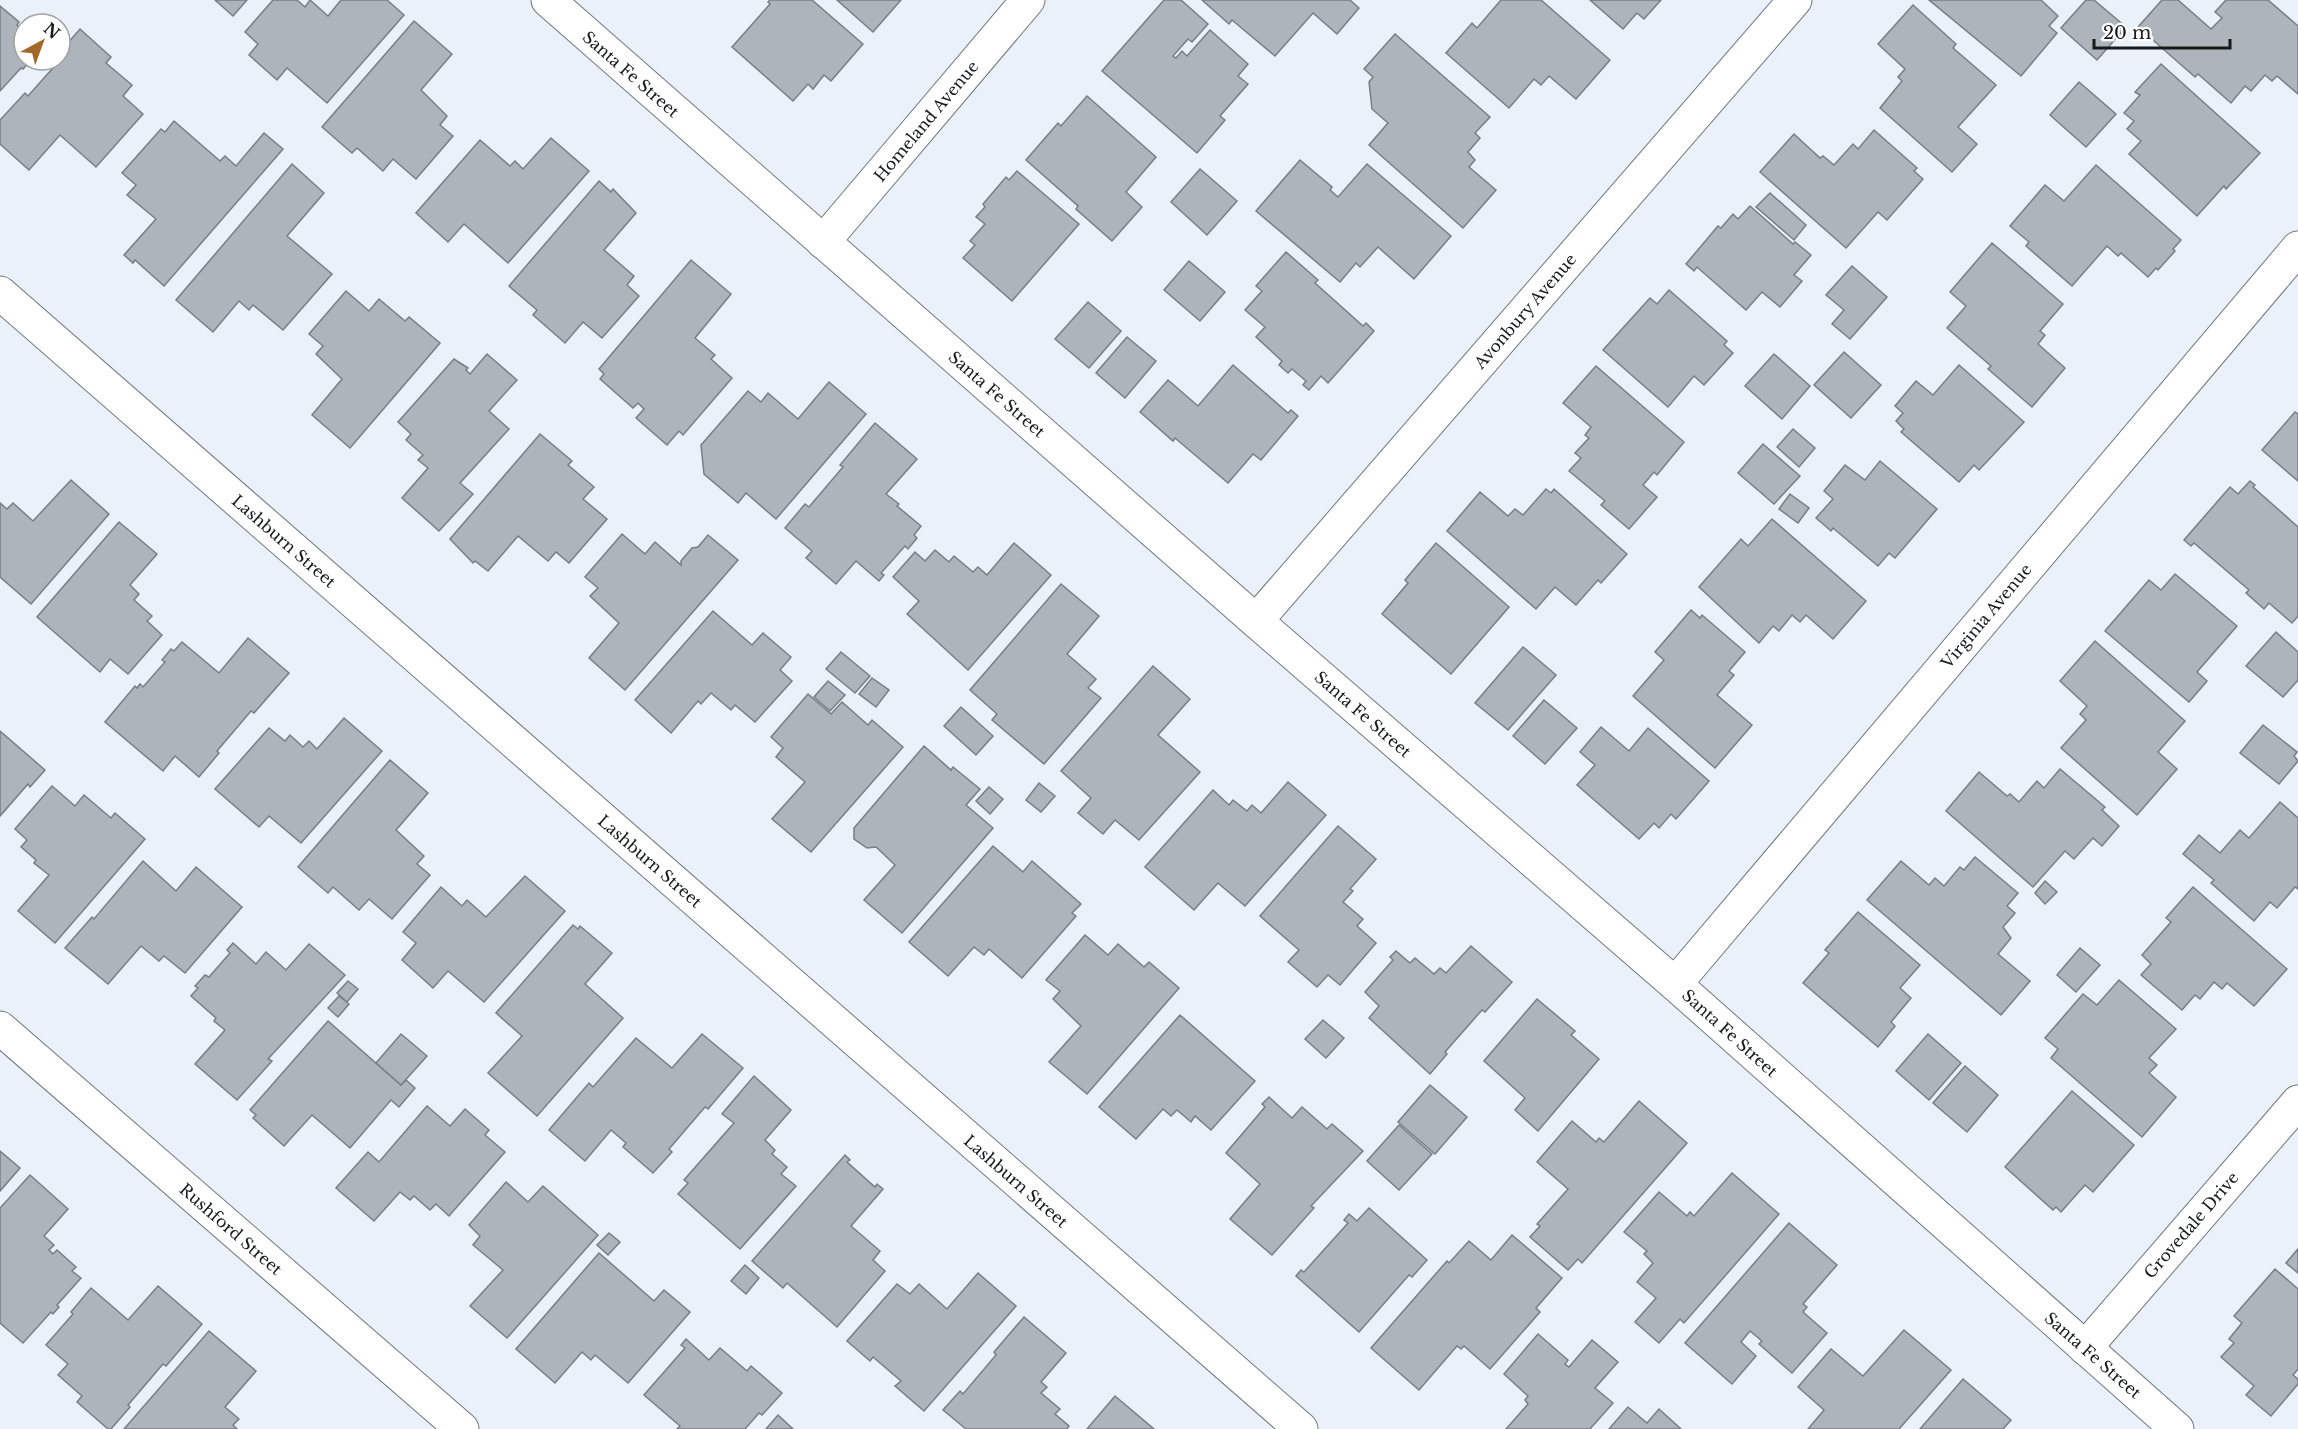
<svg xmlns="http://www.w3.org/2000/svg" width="2298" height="1429" font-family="'Libre Baskerville',serif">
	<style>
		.building { fill: #adb4bc; stroke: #777e85; stroke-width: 1.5 }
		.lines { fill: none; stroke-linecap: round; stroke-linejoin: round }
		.minor-casing { stroke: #70777e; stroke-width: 35 }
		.minor { stroke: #fff; stroke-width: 33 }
		.labels { text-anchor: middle; stroke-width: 6; stroke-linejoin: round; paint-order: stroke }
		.street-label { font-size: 16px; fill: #17191c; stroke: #fff }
	</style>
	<rect width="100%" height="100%" fill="#eaf1fa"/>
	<g class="building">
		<path d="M215,0h32l-14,16z"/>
		<path d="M273,0h24l8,7 5,-7 18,16 13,-16h46l17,15 -77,88 -40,-35 -10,12 -28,-25 9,-11 -13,-12z"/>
		<path d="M770,0h42l51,44 -32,37 -7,-6 -11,14 -5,-5 -15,17 -61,-54 38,-43 -2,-2z"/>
		<path d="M837,0h64l-28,32z"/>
		<path d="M1164,0h17l27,24 -16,18 -4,-3 -15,17 3,2 6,-7 5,5 23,-26 38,34 -10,12 10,8 -28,32 5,4 -28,33 -95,-82z"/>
		<path d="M1202,0h148l9,8 -22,26 -24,-21 -38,43 -43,-36 -3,4z"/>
		<path d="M1501,0h40l69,60 -34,39 -27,-23 -8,9 -7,-6 -25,29 -63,-55 26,-30 5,5z"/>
		<path d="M1590,0h71l-17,19 -7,-6 -14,16z"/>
		<path d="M1929,0h112l17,16 -9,10 8,7 -36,43z"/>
		<path d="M2086,0h8l32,27 -29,33 -36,-32z"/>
		<path d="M2162,0h16l33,29 11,-11 -7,-6 11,-12h42l30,26v68l-21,-18 -5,5 -7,-6 -14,16 -6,-5 -14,17 -33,-29 -3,3 -57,-50z"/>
		<path d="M1913,5l43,39 -3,4 43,37 -38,42 19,17 -25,28 -72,-64 22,-27 -4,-4 7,-8 -27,-25z"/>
		<path d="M0,6l19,16 -2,3 7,6v29h7l-8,9 -2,-1 -21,23z"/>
		<path d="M414,21l38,33 -31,36 26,26 -7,9 13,11 -37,43 -23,-20 -10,12 -26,-23 -5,5 -30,-26z"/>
		<path d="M80,29l31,28 -5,6 26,22 -9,11 20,18 -47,53 -36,-32 -31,35 -29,-26v-24l25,-27 3,3 32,-36 4,-5 -4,-3z"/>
		<path d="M1395,34l95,83 -15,16 5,5 -12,14 7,8 -6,7 27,23 -33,38 -94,-83 19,-22 -16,-14 -3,-27 4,-5 -9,-8z"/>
		<path d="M2161,64l99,89 -34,36 -2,-3 -27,30 -68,-62 12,-13 -14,-12 7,-8 -10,-8 16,-18 -5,-3z"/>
		<path d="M2079,82l37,32 -30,33 -36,-32z"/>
		<path d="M1087,96l69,61 -30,35 16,15 -30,34 -36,-32 2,-3 -52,-46 32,-37 3,3z"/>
		<path d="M174,121l46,40 5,-5 11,10 28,-33 19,16 -119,137 -29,-26 -2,3 -9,-8 32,-36 -29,-24 9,-10 -14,-12 39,-44 4,3z"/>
		<path d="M1874,130l43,38 -3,3 9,8 -36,41 -9,-8 -32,36 -86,-76 34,-38 26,24 3,-2 11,9 19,-21 5,5z"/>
		<path d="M551,138l38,33 -81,92 -44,-39 -16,18 -32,-29 64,-73 30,26 5,-5 8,8z"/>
		<path d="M1300,160l32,27 -2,3 8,7 29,-33 84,72 -37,43 -36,-32 -18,20 -4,-4 -16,19 -84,-71z"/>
		<path d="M292,164l32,29 -37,43 45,38 -49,56 -30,-25 -4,5 -10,-9 -26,31 -37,-32z"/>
		<path d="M2096,165l85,75 -8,9 2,2 -17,19 -2,-2 -8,9 -27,-24 -3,3 -11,-10 -35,40 -46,-40 3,-4 -19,-16 35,-41 19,16z"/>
		<path d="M1200,169l37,32 -30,34 -36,-33z"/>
		<path d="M1017,171l62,53 -67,77 -49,-43 12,-13 -5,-4 15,-17 -9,-7 9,-10 -2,-3 23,-27 3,3z"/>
		<path d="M599,181l12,11 2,-3 23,24 -32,37 30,26 -7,9 12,11 -37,42 -19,-16 -18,21 -32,-28 4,-5 -28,-24z"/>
		<path d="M1770,193l36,32 -12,15 -38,-33z"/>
		<path d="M1750,206l43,38 2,-2 16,13 -17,20 8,6 -22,26 -18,-15 -16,18 -49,-43 -3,4 -8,-7 32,-38 3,2 12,-14 5,5z"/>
		<path d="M1992,243l71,61 -23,27 5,4 -7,9 27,24 -33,39 -44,-38 3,-3 -44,-38 19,-22 -16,-14z"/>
		<path d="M1286,252l32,28 -3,3 48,43 3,-3 8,8 -46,52 -7,-7 -12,14 -6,-5 3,-4 -14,-12 -4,4 -9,-8 3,-4 -26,-24 9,-10 -20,-17 17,-19 -6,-5z"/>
		<path d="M691,260l40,34 -36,44 20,17 -4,4 21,19 -49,57 -4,-4 -12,14 -31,-27 8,-9 -6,-6 -5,5 -33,-29 4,-5 -5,-5z"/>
		<path d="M1189,261l36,31 -25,29 -36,-31z"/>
		<path d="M1852,266l35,31 -37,42 -18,-15 12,-14 -18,-15z"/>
		<path d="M1669,290l58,51 -3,4 9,8 -29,32 -10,-9 -26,31 -65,-57 47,-52 7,6z"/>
		<path d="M346,291l23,20 10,-12 26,22 4,-4 31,26 -90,105 -38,-33 30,-36 -26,-25 7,-8 -14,-12z"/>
		<path d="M1088,302l33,29 -32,37 -34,-29z"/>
		<path d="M1127,337l29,24 -31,37 -29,-25z"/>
		<path d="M1844,352l37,33 -30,33 -37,-33z"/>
		<path d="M487,354l30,26 -28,31 20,18 -49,54 13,11 -34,37 -37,-33 26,-30 -10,-8 5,-5 -17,-15 5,-6 -13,-12 56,-63 14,9 -2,2 4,4z"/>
		<path d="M1774,354l36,32 -28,33 -37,-33z"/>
		<path d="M1233,365l55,48 3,-3 7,6 -37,44 -8,-6 -25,29 -53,-45 -2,3 -33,-29 28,-32 30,26z"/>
		<path d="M1959,365l65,57 -45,48 -5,-5 -15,17 -58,-50 3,-3 -8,-8 7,-8 -8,-7 21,-25 17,14z"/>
		<path d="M1596,366l88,76 -27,33 -3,-3 -11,13 14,12 -28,32 -28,-24 4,-4 -36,-30 12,-13 -6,-5 14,-15 -4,-3 6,-8 -28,-24z"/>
		<path d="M829,382l37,32 -90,105 -30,-26 -8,10 -34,-29 -3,-29 47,-54 13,11 7,-9 30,26z"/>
		<path d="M2295,412l3,2v67l-36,-31z"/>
		<path d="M875,423l42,36 -31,35 13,10 -2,2 24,20 -7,9 3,3 -9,11 -3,-3 -24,27 3,2 -5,6 -23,-20 -20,23 -30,-26 6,-7 -27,-23 20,-24 4,3 34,-40 -3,-2z"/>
		<path d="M1793,429l22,19 -16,19 -22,-20z"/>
		<path d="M540,434l32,27 -4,4 26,22 -11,12 24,20 -38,44 -13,-11 -8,9 -30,-25 -30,35 -13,-10 -2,2 -23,-24z"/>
		<path d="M1763,444l37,32 -26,28 -36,-31z"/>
		<path d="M1880,461l57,48 -42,49 -6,-5 -11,13 -45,-38 -2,3 -15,-13 17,-19 -9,-8 21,-26 20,15z"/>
		<path d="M71,480l38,34 -78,90 -31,-27v-74l7,6 6,-6 20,18z"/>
		<path d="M2250,481l5,4 -2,2 45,40v89l-6,7 -23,-20 -5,6 -18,-16 3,-3 -55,-47 -3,3 -7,-6 46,-53 8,7z"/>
		<path d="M1546,489l5,4 3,-4 73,65 -26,29 -3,-3 -22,25 -21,-18 -19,22 -89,-78 33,-39 28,24 7,-7 8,6z"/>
		<path d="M1790,494l19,14 -11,15 -19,-14z"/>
		<path d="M1772,519l94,82 -33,38 -27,-24 -6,7 -8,-7 -13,16 -6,-5 -14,17 -60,-56 42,-48 7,7z"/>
		<path d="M119,522l38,32 -27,31 9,9 -5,6 18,16 -5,5 15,14 -34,39 -18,-15 -10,13 -63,-55z"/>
		<path d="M622,534l23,20 10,-12 26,23v-4l11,-13 6,-1 10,-12 30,25 -113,130 -36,-32 30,-35 -29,-27 8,-8 -13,-11z"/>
		<path d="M1014,543l37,32 -83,95 -61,-56 12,-13 -26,-24 22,-25 10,9 10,-11 14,12 5,-6 19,16 5,-5 9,8z"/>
		<path d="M1436,543l73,64 -58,67 -69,-60 26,-31 -3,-3z"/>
		<path d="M2175,574l62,52 -40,46 10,9 -18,21 -84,-71 44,-51 12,10z"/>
		<path d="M1061,584l38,32 -32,38 29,25 -8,9 13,10 -57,66 -52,-44 5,-6 -27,-24z"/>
		<path d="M1691,610l9,8 2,-3 43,37 -16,19 5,4 -17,20 35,30 -37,43 -82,-72 31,-36 -9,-8z"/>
		<path d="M713,611l39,34 11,-12 28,24 -11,13 12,11 -37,41 -20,-17 -4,5 -20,-17 -10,11 -3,-3 -27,32 -36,-33z"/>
		<path d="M2276,632l22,20v28l-15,17 -37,-31z"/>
		<path d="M248,638l41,35 -35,40 -3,-2 -34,40 2,2 -20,24 -24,-21 -12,15 -58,-49 30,-36 2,2 3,-4 3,3 22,-25 -3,-2 9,-11 3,2 8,-9 37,31z"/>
		<path d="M2095,641l90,80 -27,31 19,17 -40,46 -76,-67 25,-28 -6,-6 7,-8 -27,-25z"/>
		<path d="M1523,647l33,28 -48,55 -33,-27z"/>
		<path d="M841,652l29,24 -15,17 -29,-24z"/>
		<path d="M1153,666l37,33 -32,36 42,37 -61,68 -24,-20 -12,14 -25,-21 13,-15 -30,-27z"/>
		<path d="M872,678l17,12 -13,17 -17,-13z"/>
		<path d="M828,681l17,14 -15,16 -16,-14z"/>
		<path d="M808,694l23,20 11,-12 26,23 4,-5 31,27 -92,105 -39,-33 33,-37 -29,-25 7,-9 -12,-11z"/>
		<path d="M1544,700l33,28 -32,36 -32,-28z"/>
		<path d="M961,707l32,29 -17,19 -32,-29z"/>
		<path d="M344,718l38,33 -81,92 -32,-27 -10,11 -44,-38 54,-61 16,13 5,-6 13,12 6,-6 8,8z"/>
		<path d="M2263,725l34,27 -3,4 4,5 -19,23 -39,-31z"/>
		<path d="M1601,727l28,24 19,-23 61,53 -33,38 -5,-5 -12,14 -5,-5 -15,16 -62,-54 18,-20 -15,-13z"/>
		<path d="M0,731l45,39 -15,17 -2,-3 -28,32z"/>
		<path d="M924,746l27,24 2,-3 27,22 -14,16 27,23 -91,105 -38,-33 31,-35 -19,-18 -9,1 -13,-9v-11z"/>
		<path d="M390,760l38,33 -32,37 28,26 -7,8 13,11 -38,44 -23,-20 -10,11 -26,-23 -5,6 -30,-26z"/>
		<path d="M2060,769l45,38 -3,3 17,16 -17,20 -9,-8 -19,21 -9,-8 -32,36 -87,-76 33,-39 28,24 3,-2 9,8 18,-21 7,7z"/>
		<path d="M1288,782l38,33 -81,91 -27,-23 -24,27 -49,-43 68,-77 16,15 4,-5 14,11 5,-6 9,8z"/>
		<path d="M1039,783l16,13 -14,16 -15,-12z"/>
		<path d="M52,786l23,20 9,-11 27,23 4,-5 30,26 -90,104 -37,-32 31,-36 -15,-12 2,-3 -15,-13 6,-7 -12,-11z"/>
		<path d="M989,787l14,12 -13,15 -14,-13z"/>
		<path d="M2280,802l18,16v71l-3,-2 -18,21 -7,-6 -16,19 -43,-38 3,-3 -31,-26 16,-19 21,18 20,-23 9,8z"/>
		<path d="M1338,826l38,33 -26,30 3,2 -10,11 20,17 -6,7 19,17 -36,42 -12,-10 -11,12 -29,-25 11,-12 -39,-34z"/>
		<path d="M993,846l30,26 9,-11 49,43 -9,9 4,3 -54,62 -33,-29 -5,6 -10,-8 -26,29 -39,-34z"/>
		<path d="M1975,857l43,36 -11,13 8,7 -12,14 8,11 -13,16 32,27 -29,34 -134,-115 34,-39 28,24 6,-7 9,8 16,-19 4,3z"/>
		<path d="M143,861l33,30 20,-24 46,40 -57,66 -21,-17 -5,5 -18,-15 -33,38 -43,-36 27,-31 2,2z"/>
		<path d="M525,876l40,35 -81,91 -36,-31 -15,17 -31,-28 14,-17 -13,-11 38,-45 21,19 5,-6 19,17z"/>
		<path d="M2045,881l12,11 -12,12 -10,-11z"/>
		<path d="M2193,887l94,82 -33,37 -27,-23 -5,6 -8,-7 -14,17 -5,-4 -13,15 -41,-35 10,-11 -9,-9 29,-33 -5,-4z"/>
		<path d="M1858,912l62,53 -20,23 11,10 -20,24 4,4 -17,21 -75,-64 26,-30 -4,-3z"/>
		<path d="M573,925l5,4 2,-3 32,27 -27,31 38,34 -86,98 -49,-43 34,-37 -26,-23z"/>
		<path d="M1085,935l23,20 10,-11 26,23 5,-5 30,26 -92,106 -38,-32 32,-36 -28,-27 7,-8 -14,-11z"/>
		<path d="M233,943l23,21 10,-12 20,18 23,-26 36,31 -77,84 4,2 -35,39 -42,-36 30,-34 -11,-9 2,-3 -25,-22 7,-8 -3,-2 10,-11 4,2 21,-24 -3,-3z"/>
		<path d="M1471,946l41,36 -27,30 -3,-2 -37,42 2,2 -17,20 -61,-56 10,-12 -14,-14 28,-32 -3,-3 6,-6 14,12 5,-5 19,16 6,-6 6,5z"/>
		<path d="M2080,948l20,17 -24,27 -19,-17z"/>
		<path d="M2119,980l57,49 -27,29 8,7 -8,8 27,24 -34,40 -91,-79 7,-9 -13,-11 38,-44 14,11z"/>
		<path d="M348,981l10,8 -11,13 -10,-9z"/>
		<path d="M339,996l10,8 -11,13 -10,-9z"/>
		<path d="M1537,999l38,32 -4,4 28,24 -61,72 -23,-21 10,-12 -41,-37z"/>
		<path d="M1180,1015l75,66 -44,49 -16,-14 -4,6 -14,-12 -6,6 -8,-7 -27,30 -37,-32z"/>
		<path d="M1323,1020l21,18 -18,20 -21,-19z"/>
		<path d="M328,1021l73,64 5,-5 9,8 -16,19 -8,-7 -41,48 -38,-33 -28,31 -31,-28 3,-3 -6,-5z"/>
		<path d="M401,1034l26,22 -26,29 -25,-22z"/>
		<path d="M702,1034l41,34 -35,41 -3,-2 -36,42 3,3 -19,21 -30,-26 3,-4 -15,-13 -26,31 -36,-31 40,-47 4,4 43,-49 36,30z"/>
		<path d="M1928,1034l33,29 -32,37 -33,-29z"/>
		<path d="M1965,1066l33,29 -31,37 -34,-29z"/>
		<path d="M754,1076l37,34 -26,30 10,10 -3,4 15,13 -6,7 15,12 -56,63 -62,-55 10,-11 -4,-3 50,-57 -12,-9z"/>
		<path d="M1430,1085l37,32 -32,37 -37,-32z"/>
		<path d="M2072,1091l62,54 -41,47 -8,-7 -24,27 -5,-5 -3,3 -48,-43z"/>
		<path d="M1269,1097l23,21 10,-11 25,22 5,-5 31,27 -52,55 3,2 -42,47 -42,-36 30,-35 -34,-31 39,-46 -3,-3z"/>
		<path d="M1639,1101l48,42 -105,120 -4,-4 -10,11 -38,-33 10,-11 -3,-2 31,-35 -31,-27 35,-41 24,21 3,-4 5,4z"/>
		<path d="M427,1106l23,20 15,-17 24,21 -4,5 20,17 -56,64 -13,-12 -6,6 -16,-14 -4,4 -10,-8 -26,29 -38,-33 32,-36 11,10z"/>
		<path d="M1399,1125l33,29 -33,36 -32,-29z"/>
		<path d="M0,1151l20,17 -20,23z"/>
		<path d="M845,1155l5,5 -3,2 28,25 2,-3 6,5 -32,37 29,25 -7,9 12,11 -48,56 -50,-44 -4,5 -31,-27z"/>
		<path d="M1732,1173l47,41 -95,109 -4,-4 -21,24 -24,-21 21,-24 -19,-16 16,-19 -9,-9 3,-3 -23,-19 35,-40 28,24 3,-4 4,4z"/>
		<path d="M30,1175l38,34 -24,27 10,9 -5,5 4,4 4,-4 19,17 -4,4 9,7 -24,27 2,2 -6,7 -2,-2 -28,31 -23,-20v-115z"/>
		<path d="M506,1182l22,20 15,-16 55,49 -91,103 -37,-32 33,-36 -30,-25 7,-9 -11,-11z"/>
		<path d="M1369,1208l58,52 -15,17 -3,-2 -50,57 -63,-56 5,-6 3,2 44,-49 -4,-3 5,-6 8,7z"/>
		<path d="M1789,1223l48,42 -34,39 4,3 -4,5 24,21 -35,40 -33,-29 3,-3 -12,-10 -9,11 15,14 -24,28 -47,-41z"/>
		<path d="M609,1233l11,9 -12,13 -11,-10z"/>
		<path d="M1512,1235l50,43 -26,30 4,4 -50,57 -26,-23 -3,3 -4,-3 -38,44 -48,-42 76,-87 2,2 20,-22 22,19z"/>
		<path d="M2298,1249v24l-12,-10z"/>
		<path d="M599,1253l55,48 10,-11 26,22 -62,71 -33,-28 -4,5 -9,-8 -27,31 -39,-34z"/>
		<path d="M745,1265l14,13 -13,16 -15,-13z"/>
		<path d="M2275,1269l23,20v80l-5,6 5,4v5l-27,32 -25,-21 8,-9 -33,-29 13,-14 -5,-4 13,-16 -8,-7z"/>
		<path d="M978,1273l38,33 -92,105 -29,-25 6,-5 -28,-24 -3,4 -23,-20 50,-57 13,10 9,-10 28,25z"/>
		<path d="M158,1286l44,38 -36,42 -3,-2 -35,41 2,2 -19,22h-3l-31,-27 5,-6 -24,-21 10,-11 -22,-19 27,-31 -2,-2 20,-24 37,32z"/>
		<path d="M1024,1317l42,36 -25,29 6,5 -6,6 19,16 -5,5 14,12 -2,3h-101l-23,-19 17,-19 3,3 33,-39 -2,-3z"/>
		<path d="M1904,1330l47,40 -52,59h-91l16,-19 -26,-23 33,-38 32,27z"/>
		<path d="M209,1331l47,40 -31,36 14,12 -6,6 4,4h-113z"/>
		<path d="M1538,1334l30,26 -3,4 4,3 23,-27 26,22 -23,26 18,15 -23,26h-84l22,-25 -3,-4 3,-4 -24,-22z"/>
		<path d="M686,1339l23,21 11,-12 27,23 4,-5 31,27 -20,22 -3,-2 -14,16h-68l3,-3 -36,-31 41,-47 -4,-3z"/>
		<path d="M1963,1379l48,41 -8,9h-83z"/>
		<path d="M1115,1396l39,33h-67z"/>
		<path d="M1628,1407l19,16 12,-14 22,20h-72z"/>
		<path d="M778,1415l15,14h-27z"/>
	</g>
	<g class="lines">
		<g class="minor-casing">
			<g id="minor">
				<path d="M548,0l708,621 419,363 502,445"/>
				<path d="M823,242l205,-242"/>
				<path d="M0,293l1301,1136"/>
				<path d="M1256,621l539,-621"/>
				<path d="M1675,984l623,-736"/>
				<path d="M0,1028l462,401"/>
				<path d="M2085,1348l213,-246"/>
			</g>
		</g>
		<use href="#minor" class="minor"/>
	</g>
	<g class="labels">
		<g class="street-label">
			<text transform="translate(631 74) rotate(41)" y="6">Santa Fe Street</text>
			<text transform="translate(926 121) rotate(-50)" y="6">Homeland Avenue</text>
			<text transform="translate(1525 311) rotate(-49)" y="6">Avonbury Avenue</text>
			<text transform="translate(997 394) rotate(41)" y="6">Santa Fe Street</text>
			<text transform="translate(284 541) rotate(41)" y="6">Lashburn Street</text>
			<text transform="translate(1986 616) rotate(-50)" y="6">Virginia Avenue</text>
			<text transform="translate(1363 714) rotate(41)" y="6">Santa Fe Street</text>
			<text transform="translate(650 861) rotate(41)" y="6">Lashburn Street</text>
			<text transform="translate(1730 1033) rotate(42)" y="6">Santa Fe Street</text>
			<text transform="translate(1016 1181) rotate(41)" y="6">Lashburn Street</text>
			<text transform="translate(2191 1225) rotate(-49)" y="6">Grovedale Drive</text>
			<text transform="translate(231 1229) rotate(41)" y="6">Rushford Street</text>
			<text transform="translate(2093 1355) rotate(41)" y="6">Santa Fe Street</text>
		</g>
	</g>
	<g transform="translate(42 42) rotate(41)"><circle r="28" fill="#ffffff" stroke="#a2a3a4" stroke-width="1.5"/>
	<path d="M0-4.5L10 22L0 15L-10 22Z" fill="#a26828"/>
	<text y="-9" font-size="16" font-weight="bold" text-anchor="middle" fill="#17191c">N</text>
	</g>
	<path d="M2094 39v9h136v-9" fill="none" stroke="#17191c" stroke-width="3"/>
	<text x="2103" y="39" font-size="18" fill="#17191c" stroke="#ffffff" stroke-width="4.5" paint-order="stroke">20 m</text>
</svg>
